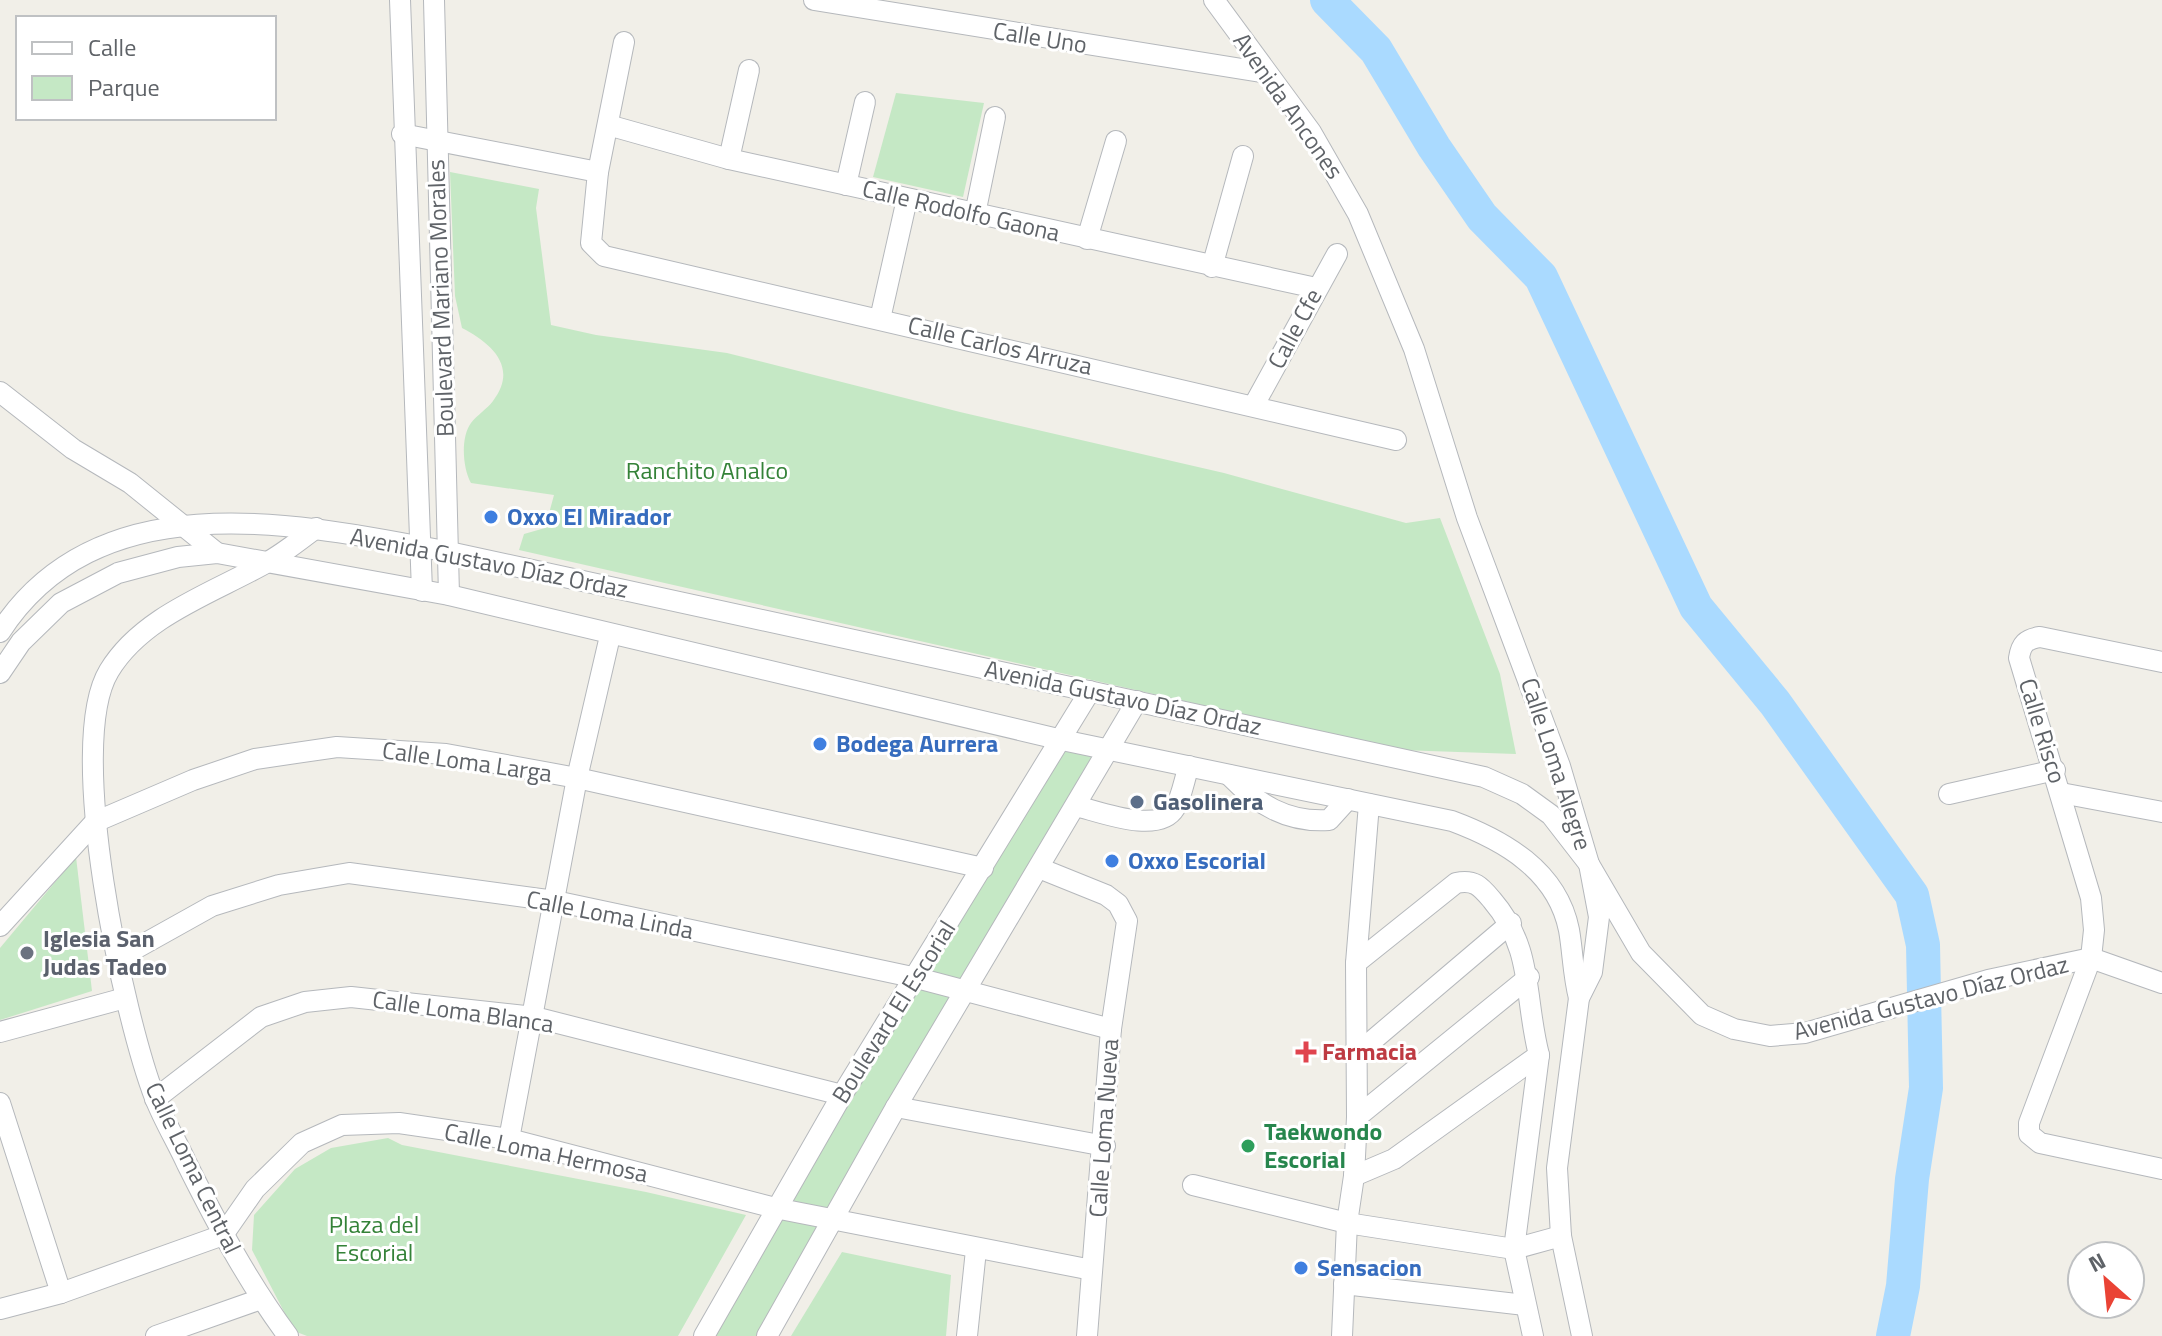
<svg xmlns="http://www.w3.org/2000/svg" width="2162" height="1336" font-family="'Titillium Web',sans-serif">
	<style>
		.green { fill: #c5e8c5 }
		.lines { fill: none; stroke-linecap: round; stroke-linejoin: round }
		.river { stroke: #aadaff; stroke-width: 34 }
		.minor-casing { stroke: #b5b8bc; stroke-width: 22 }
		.minor { stroke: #fff; stroke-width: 20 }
		.shop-dot { fill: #3f7fe0; stroke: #fff; stroke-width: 3 }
		.service-dot { fill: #5c6f8a; stroke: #fff; stroke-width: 3 }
		.worship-dot { fill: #6b7280; stroke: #fff; stroke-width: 3 }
		.health-dot { fill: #e0444e; stroke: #fff; stroke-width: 3 }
		.leisure-dot { fill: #2e9e5b; stroke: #fff; stroke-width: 3 }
		.labels { text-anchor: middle; stroke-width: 6; stroke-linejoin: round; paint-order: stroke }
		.street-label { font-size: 24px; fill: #5f6368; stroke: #fff }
		.park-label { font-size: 24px; fill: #348238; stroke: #fff }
		.shop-label { font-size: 24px; font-weight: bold; fill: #366cbe; stroke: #fff; text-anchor: start }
		.service-label { font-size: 24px; font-weight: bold; fill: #4e5e75; stroke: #fff; text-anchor: start }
		.worship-label { font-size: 24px; font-weight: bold; fill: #5b616d; stroke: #fff; text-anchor: start }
		.health-label { font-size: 24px; font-weight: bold; fill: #be3a42; stroke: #fff; text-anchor: start }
		.leisure-label { font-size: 24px; font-weight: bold; fill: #27864d; stroke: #fff; text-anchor: start }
	</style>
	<rect width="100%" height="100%" fill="#f1efe8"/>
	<g class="green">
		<path d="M896,93l88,10 -21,94 -90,-20z"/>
		<path d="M450,172l89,17 -3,19 15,117 45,10 131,18 233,59 264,61 182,50 34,-5 60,156 16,80 -116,-4 -881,-200 5,-16 21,-6 9,-33 -83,-12c-8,-14 -11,-45 0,-60 6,-8 16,-14 22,-22 26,-34 -2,-58 -31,-73l-7,-32z"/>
		<path d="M1063,743l43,8 -143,238 -43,-11z"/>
		<path d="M76,857l16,134 -92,29v-72z"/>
		<path d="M917,980l48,12 -134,225 -54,-10z"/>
		<path d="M388,1138l14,7 244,47 100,23 -68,121h-371l-13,-5 -42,-81 2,-35 41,-46 36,-21z"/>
		<path d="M776,1210l54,11 -64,115h-61z"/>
		<path d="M842,1252l109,23 -5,61h-155z"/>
	</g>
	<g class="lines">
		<path class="river" d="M1327,0l49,50 58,97 48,70 59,60 155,330 79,96 137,192 11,50 3,143 -14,91 -9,107 -10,50"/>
		<g class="minor-casing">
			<g id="minor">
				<path d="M400,0l22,591"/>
				<path d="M434,0l15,595"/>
				<path d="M814,0l453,73"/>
				<path d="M1214,0l97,132 47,82 56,135 53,169 93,248 29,98 10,53 -7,55 -13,26 -22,170 4,68 21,100"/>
				<path d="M624,42l-26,130 -7,71 13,13 792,184"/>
				<path d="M608,125l121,34 587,129"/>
				<path d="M402,134l196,38"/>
				<path d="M729,159l20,-89"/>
				<path d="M846,185l19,-83"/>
				<path d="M975,214l20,-97"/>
				<path d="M1087,239l29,-98"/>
				<path d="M1212,267l31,-111"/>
				<path d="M880,319l27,-120"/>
				<path d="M0,392l73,57 57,34 87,70"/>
				<path d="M1254,405l83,-151"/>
				<path d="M0,632c99,-153 301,-108 449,-80l1035,225 38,17 29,21 38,49 52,89 61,62 32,14 36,7 35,-3 183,-53 103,-22 71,25"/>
				<path d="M2162,662l-122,-25c-14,2 -19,7 -21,21l72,240 3,32 -3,28 -62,165v11l11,9 122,26"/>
				<path d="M0,673l21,-31 40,-39 57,-30 60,-16 39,-4 232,42 613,145 390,81c51,19 105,49 117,109 4,23 4,45 10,68"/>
				<path d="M1229,775c28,29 58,48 100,45l19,-21"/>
				<path d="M2061,793l101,19"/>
				<path d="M1949,794l106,-24"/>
				<path d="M1076,806c25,6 83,29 99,2 7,-12 9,-28 14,-42"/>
				<path d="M1039,868l67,27 12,9 9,17 -16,108 -24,307"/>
				<path d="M0,926l95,-104 98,-42 62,-21 82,-12 109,7 131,24 406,90"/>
				<path d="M117,959l95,-53 67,-21 70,-12 206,28 362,77 194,51"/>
				<path d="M0,1032l125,-34"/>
				<path d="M1359,1052l152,-129"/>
				<path d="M155,1099l106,-82 44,-15 46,-5 183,20 308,78"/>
				<path d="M0,1103l61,190"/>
				<path d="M896,1107l209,39"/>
				<path d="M1357,1117l172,-140"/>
				<path d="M509,1139l68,-361 33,-142"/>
				<path d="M1354,1176l40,-17 145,-104c-15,-58 -5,-106 -47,-155 -11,-13 -17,-21 -36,-17l-100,80"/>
				<path d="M1193,1185l154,38 167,26 47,-13"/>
				<path d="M1344,1284l181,21"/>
				<path d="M0,1309l61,-16 162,-58 32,-46 47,-46 40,-18 57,-2 110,16 266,69 317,62"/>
				<path d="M156,1336l105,-37"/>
				<path d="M288,1336c-40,-54 -71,-112 -101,-172 -10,-22 -23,-43 -32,-66 -31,-80 -91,-353 -46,-427 33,-55 104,-78 157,-108 18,-10 34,-23 50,-35"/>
				<path d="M704,1336l138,-241 248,-404"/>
				<path d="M767,1336l129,-229 241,-406"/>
				<path d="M967,1336l9,-86"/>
				<path d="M1342,1336l5,-113 7,-47 3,-59 -1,-154 13,-159"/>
				<path d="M1533,1336l-19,-87 25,-194"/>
			</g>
		</g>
		<use href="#minor" class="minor"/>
	</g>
	<g class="shop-dot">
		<circle cx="491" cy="517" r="8"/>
		<circle cx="820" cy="744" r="8"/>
		<circle cx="1112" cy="861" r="8"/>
		<circle cx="1301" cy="1268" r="8"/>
	</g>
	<circle class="service-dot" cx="1137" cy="802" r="8"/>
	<circle class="worship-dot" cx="27" cy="953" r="8"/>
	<path class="health-dot" d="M1302 1040h8v8h8v8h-8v8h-8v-8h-8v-8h8z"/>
	<circle class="leisure-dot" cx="1248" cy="1146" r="8"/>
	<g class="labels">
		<g class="street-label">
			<text transform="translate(1040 38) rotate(9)" y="8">Calle Uno</text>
			<text transform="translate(1288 106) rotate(55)" y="8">Avenida Ancones</text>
			<text transform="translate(961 211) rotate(13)" y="8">Calle Rodolfo Gaona</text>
			<text transform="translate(441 298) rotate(-92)" y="8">Boulevard Mariano Morales</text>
			<text transform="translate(1295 329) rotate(-62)" y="8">Calle Cfe</text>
			<text transform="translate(1000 346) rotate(13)" y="8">Calle Carlos Arruza</text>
			<text transform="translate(489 563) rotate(11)" y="8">Avenida Gustavo Díaz Ordaz</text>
			<text transform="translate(1123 698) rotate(12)" y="8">Avenida Gustavo Díaz Ordaz</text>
			<text transform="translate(2042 731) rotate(73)" y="8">Calle Risco</text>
			<text transform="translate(467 762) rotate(8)" y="8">Calle Loma Larga</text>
			<text transform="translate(1556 764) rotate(72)" y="8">Calle Loma Alegre</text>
			<text transform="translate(610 915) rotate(11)" y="8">Calle Loma Linda</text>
			<text transform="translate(1931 998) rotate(-14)" y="8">Avenida Gustavo Díaz Ordaz</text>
			<text transform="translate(463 1012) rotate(8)" y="8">Calle Loma Blanca</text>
			<text transform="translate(894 1012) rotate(-58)" y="8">Boulevard El Escorial</text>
			<text transform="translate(1104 1128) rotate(-86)" y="8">Calle Loma Nueva</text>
			<text transform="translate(546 1153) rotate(12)" y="8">Calle Loma Hermosa</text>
			<text transform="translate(193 1168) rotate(64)" y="8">Calle Loma Central</text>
		</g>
		<g class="park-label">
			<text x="707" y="479">Ranchito Analco</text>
			<text x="374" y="1233">Plaza del<tspan x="374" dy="28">Escorial</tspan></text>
		</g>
		<g class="shop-label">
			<text x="507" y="525">Oxxo El Mirador</text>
			<text x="836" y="752">Bodega Aurrera</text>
			<text x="1128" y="869">Oxxo Escorial</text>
			<text x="1317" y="1276">Sensacion</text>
		</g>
		<g class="service-label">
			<text x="1153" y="810">Gasolinera</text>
		</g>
		<g class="worship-label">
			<text x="43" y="947">Iglesia San<tspan x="43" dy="28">Judas Tadeo</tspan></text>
		</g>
		<g class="health-label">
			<text x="1322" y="1060">Farmacia</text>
		</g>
		<g class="leisure-label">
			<text x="1264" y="1140">Taekwondo<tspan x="1264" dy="28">Escorial</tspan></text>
		</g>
	</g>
	<rect x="16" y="16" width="260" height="104" fill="#ffffff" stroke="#bfc1c3" stroke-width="2"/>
	<rect x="32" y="42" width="40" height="12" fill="#ffffff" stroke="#bfc1c3" stroke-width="2"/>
	<text x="88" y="56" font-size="24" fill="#5f6368">Calle</text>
	<rect x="32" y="76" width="40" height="24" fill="#c5e8c5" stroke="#bfc1c3" stroke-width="2"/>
	<text x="88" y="96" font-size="24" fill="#5f6368">Parque</text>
	<g transform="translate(2106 1280) rotate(333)"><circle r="38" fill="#ffffff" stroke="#bfc1c3" stroke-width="2"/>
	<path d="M0-6L14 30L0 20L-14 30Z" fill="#ea4335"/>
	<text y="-12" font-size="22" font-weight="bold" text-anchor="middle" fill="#5f6368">N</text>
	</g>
</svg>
